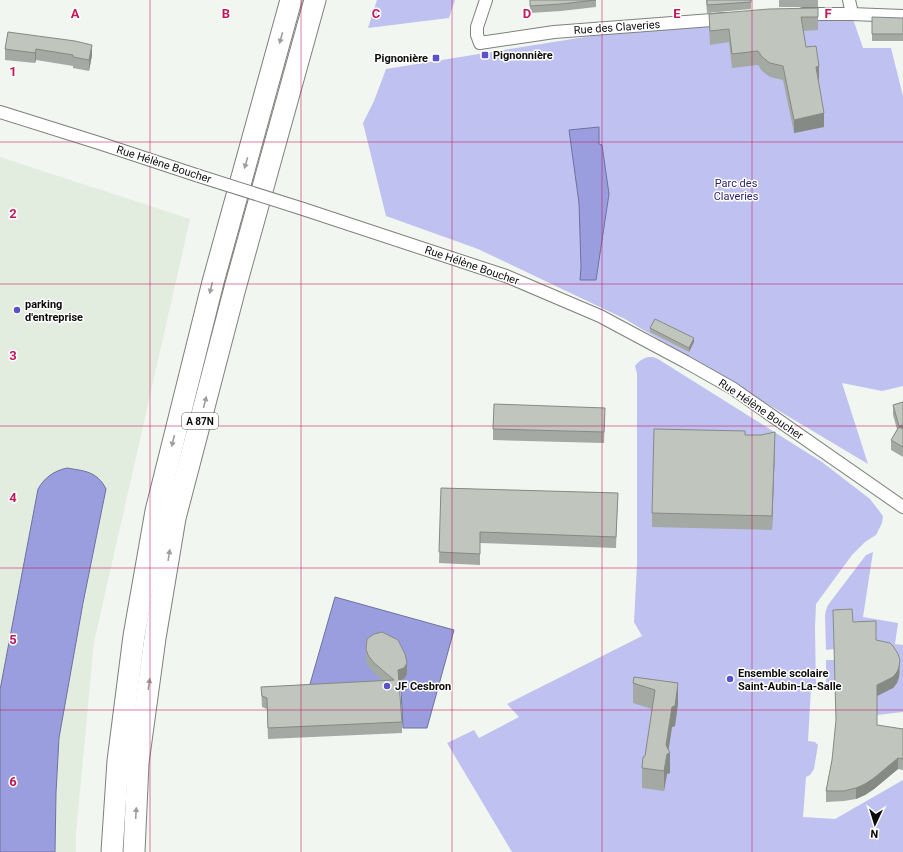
<svg xmlns="http://www.w3.org/2000/svg" width="903" height="852" font-family="Roboto,sans-serif">
	<style>
		.built { fill: #e2ecdf }
		.green { fill: #bfc2f1 }
		.water { fill: #9a9dde; stroke: #6f729f }
		.lines { fill: none; stroke-linecap: round; stroke-linejoin: round }
		.minor-casing { stroke: #7d817b; stroke-width: 14 }
		.motorway-casing { stroke: #7d817b; stroke-width: 23 }
		.minor { stroke: #fff; stroke-width: 12 }
		.motorway { stroke: #fff; stroke-width: 21 }
		.minor-bridge-casing { stroke: #7d817b; stroke-width: 14; stroke-linecap: butt }
		.minor-bridge { stroke: #fff; stroke-width: 12 }
		.wall { fill: #a5a9a3 }
		.shaded-wall { fill: #868a85 }
		.building { fill: #c0c5be; stroke: #868a85 }
		.oneway { fill: #9e9e9d }
		.grid { fill: none; stroke: #c2185b; stroke-width: 1; stroke-opacity: 0.55 }
		.poi-dot { fill: #5b51c9; stroke: #fff; stroke-width: 1.5 }
		.labels { text-anchor: middle; stroke-width: 3; stroke-linejoin: round; paint-order: stroke }
		.shield { fill: #fff; stroke: #555654; stroke-width: 1 }
		.shield-label { font-size: 10px; font-weight: bold; fill: #0c0d0b }
		.street-label { font-size: 11px; fill: #0c0d0b; stroke: #fff }
		.poi-label { font-size: 11px; font-weight: bold; fill: #0c0d0b; stroke: #fff; text-anchor: start }
		.park-label { font-size: 11px; fill: #281f6a; stroke: #fff }
		.grid-label { font-size: 13px; text-anchor: middle; font-weight: bold; fill: #c2185b; stroke: #fff; stroke-width: 3; stroke-linejoin: round; paint-order: stroke }
	</style>
	<rect width="100%" height="100%" fill="#f1f6f0"/>
	<path class="built" d="M0,157l190,62 -96,423 -18,191v19h-76z"/>
	<g class="green">
		<path d="M377,0h78l-6,18 -81,10z"/>
		<path d="M771,17l82,2 10,29h28l12,48v290l-21,5 -40,-8 26,81 -243,-145 -147,-70 -92,-33 -23,-93 11,-22 12,-32 205,-33z"/>
		<path d="M648,357h5l5,2 164,103 48,37 13,17 -1,7 -6,12 -11,7 -13,13 -36,49 -1,23 1,60h-5l-3,54 7,1 3,3 -4,24 -4,6 -4,2 -3,40 32,2 68,-39v72h-391l-65,-109 27,-13 5,8 40,-21 -12,-13 135,-68 -8,-14 3,-58v-190l-2,-8c4,-5 7,-7 13,-9z"/>
		<path d="M873,552l-10,65 35,6 -3,21 8,1v67l-26,3v-23c16,-1 25,-11 21,-27l-65,-44 1,28 -8,1 -1,-35 1,-5 2,-5 38,-50z"/>
		<path d="M826,660h8l1,28h-9z"/>
	</g>
	<g class="water">
		<path d="M599,127v17l3,1 7,49 -13,86h-16l1,-13 -2,-64 -10,-73z"/>
		<path d="M67,468c17,3 30,3 39,21l-23,114 -24,135 -3,55 -1,59h-55v-162l38,-201c7,-12 16,-18 29,-21z"/>
		<path d="M335,597l119,33 -27,98h-24l-2,-38 -93,1z"/>
	</g>
	<g class="lines">
		<g class="minor-casing">
			<g id="minor">
				<path d="M486,0l-9,27v8l3,8 74,-11 171,-13"/>
				<path d="M849,0l2,9v5"/>
				<path d="M803,14h48l52,2"/>
				<path d="M0,112l99,31 100,33"/>
				<path d="M300,208l206,68 94,40 86,46 46,26 171,119"/>
			</g>
		</g>
		<g class="motorway-casing">
			<g id="motorway">
				<path d="M112,852l6,-91 16,-125 22,-125 57,-229 78,-282"/>
				<path d="M134,852l4,-89 17,-125 20,-120 60,-230 80,-288"/>
			</g>
		</g>
		<use href="#minor" class="minor"/>
		<use href="#motorway" class="motorway"/>
		<g class="minor-bridge-casing">
			<path id="minor-bridge" d="M199,176l101,32"/>
		</g>
		<use href="#minor-bridge" class="minor-bridge"/>
	</g>
	<g class="wall">
		<path d="M530,0h66v7l-35,4 -31,2z"/>
		<path d="M706,0h45v9l-44,4z"/>
		<rect x="779" y="0" width="39" height="7"/>
		<path d="M818,8v22l-15,1 3,16 13,33h-1l6,47 -30,6 -11,-53 -13,-3 -8,-6 -4,-6 -26,3 -3,-26 -19,3 -1,-18v-13z"/>
		<path d="M872,17l31,1v23h-31z"/>
		<path d="M8,32l84,23 -3,16 -16,-3v-2l-37,-6 -1,3 -30,-3v-11z"/>
		<path d="M650,328l44,14 -5,10 -39,-20z"/>
		<path d="M903,402v55l-12,-7v-10l6,-11 -4,-14v-10z"/>
		<path d="M605,418l-1,25 -111,-3v-11z"/>
		<path d="M745,435h16l14,11 -3,84 -120,-3v-14z"/>
		<path d="M441,488l177,5 -2,55 -136,-5v22l-41,-2z"/>
		<path d="M853,622l23,18 24,31 -1,6 -2,6 -4,5 -16,8v29l26,4v41l-5,-1 -24,20 -9,6 -9,4 -12,2 -18,1v-11l6,-31z"/>
		<path d="M366,649l41,25 -3,5 -5,2 3,41v11l-134,6 -1,-30 -5,-2 -1,-20 122,-6 -10,-9 -5,-6 -2,-6z"/>
		<path d="M634,677l44,26 -3,23 -3,1 -4,23 2,23 -3,1 -3,17 -22,-3v-20l3,-12 7,-47 -19,-6v-20z"/>
	</g>
	<g class="shaded-wall">
		<path d="M92,45v10l-3,16v-11z"/>
		<path d="M36,49v11l-1,3v-10z"/>
		<path d="M819,66v14l-3,1v-14z"/>
		<path d="M824,113v14l-30,6v-13z"/>
		<path d="M694,338v4l-5,10v-4z"/>
		<path d="M903,425v10l-4,1v-10z"/>
		<path d="M775,432v14l-3,84v-14z"/>
		<path d="M900,660l-1,17 -2,6 -4,5 -16,8v-11z"/>
		<path d="M407,663v11l-3,5 -6,2v-11z"/>
		<path d="M678,683v20l-3,23 -3,1 -4,27 2,-1v20l-3,1 -3,17v-20l2,-26 6,-38z"/>
		<path d="M898,758v11l-24,20 -9,6 -9,4v-11z"/>
	</g>
	<g class="building">
		<path d="M530,0h66l-35,4 -31,2z"/>
		<path d="M707,0h44v2l-44,3z"/>
		<path d="M818,8v9h-17l5,30 10,-1 3,20 -3,1 8,46 -30,7 -11,-54 -13,-3 -8,-6 -4,-6 -26,3 -3,-25 -19,2 -1,-17 60,-5z"/>
		<path d="M872,17l31,1v16h-31z"/>
		<path d="M8,32l67,9 17,4 -3,15 -16,-3v-2l-37,-6 -1,4 -30,-4z"/>
		<path d="M655,319l39,19 -5,10 -39,-20z"/>
		<path d="M903,402v23l-4,1 -6,-21z"/>
		<path d="M494,404l111,4 -1,24 -111,-3z"/>
		<path d="M899,427l4,2v18l-12,-7z"/>
		<path d="M654,429l91,2v4h16l14,-3 -3,84 -120,-3z"/>
		<path d="M441,488l177,5 -2,44 -136,-5v22l-41,-2z"/>
		<path d="M852,609l1,13 23,-1v19l14,3 3,3 5,8 2,6 -1,7 -2,5 -4,5 -16,8v40l26,4v30l-5,-1 -24,20 -9,6 -9,4 -12,3h-18l6,-31 4,-40 -3,-110z"/>
		<path d="M382,632l16,8 7,14 2,9 -3,5 -6,2 4,52 -134,6 -1,-30 -5,-2 -1,-9 133,-7 -21,-18 -5,-7 -2,-6 1,-10 7,-5z"/>
		<path d="M634,677l44,6 -3,23 -3,1 -6,38 4,8 -3,1 -3,17 -22,-3 1,-11 2,-1 10,-66 -22,-7z"/>
	</g>
	<defs><path id="oneway-solid" d="M-6-.8H1V-3.2L6.5 0L1 3.2V.8H-6Z"/></defs>
	<g class="oneway">
		<use href="#oneway-solid" transform="translate(281 38) rotate(105)"/>
		<use href="#oneway-solid" transform="translate(246 163) rotate(106)"/>
		<use href="#oneway-solid" transform="translate(211 288) rotate(104)"/>
		<use href="#oneway-solid" transform="translate(205 402) rotate(-76)"/>
		<use href="#oneway-solid" transform="translate(173 441) rotate(104)"/>
		<use href="#oneway-solid" transform="translate(169 555) rotate(-81)"/>
		<use href="#oneway-solid" transform="translate(149 684) rotate(-82)"/>
		<use href="#oneway-solid" transform="translate(136 813) rotate(-87)"/>
	</g>
	<path class="grid" d="M150,0v852M301,0v852M452,0v852M602,0v852M752,0v852M0,142h903M0,284h903M0,426h903M0,568h903M0,710h903"/>
	<g class="poi-dot">
		<rect x="481" y="51" width="8" height="8" rx="2"/>
		<rect x="432" y="54" width="8" height="8" rx="2"/>
		<circle cx="17" cy="310" r="4"/>
		<circle cx="730" cy="679" r="4"/>
		<circle cx="387" cy="686" r="4"/>
	</g>
	<g class="labels">
		<rect class="shield" x="182" y="413" width="36" height="16" rx="3"/>
		<g class="shield-label">
			<text x="200" y="425">A 87N</text>
		</g>
		<g class="street-label">
			<text transform="translate(617 27) rotate(-4)" y="4">Rue des Claveries</text>
			<text transform="translate(164 164) rotate(18)" y="4">Rue Hélène Boucher</text>
			<text transform="translate(472 265) rotate(19)" y="4">Rue Hélène Boucher</text>
			<text transform="translate(761 409) rotate(34)" y="4">Rue Hélène Boucher</text>
		</g>
		<g class="poi-label">
			<text x="493" y="59">Pignonnière</text>
			<text x="428" y="62" text-anchor="end">Pignonière</text>
			<text x="25" y="308">parking<tspan x="25" dy="13">d'entreprise</tspan></text>
			<text x="738" y="677">Ensemble scolaire<tspan x="738" dy="13">Saint-Aubin-La-Salle</tspan></text>
			<text x="395" y="690">JF Cesbron</text>
		</g>
		<g class="park-label">
			<text x="736" y="187">Parc des<tspan x="736" dy="13">Claveries</tspan></text>
		</g>
	</g>
	<g class="grid-label">
		<text x="75" y="18">A</text>
		<text x="226" y="18">B</text>
		<text x="376" y="18">C</text>
		<text x="527" y="18">D</text>
		<text x="677" y="18">E</text>
		<text x="828" y="18">F</text>
		<text x="13" y="76">1</text>
		<text x="13" y="218">2</text>
		<text x="13" y="360">3</text>
		<text x="13" y="502">4</text>
		<text x="13" y="644">5</text>
		<text x="13" y="786">6</text>
	</g>
	<g transform="translate(875 824) rotate(184)" stroke="#ffffff" stroke-width="3" paint-order="stroke">
	<path d="M0-3L7 15L0 10L-7 15Z" fill="#0c0d0b"/>
	<text y="-6" font-size="11" font-weight="bold" text-anchor="middle" fill="#0c0d0b">N</text>
	</g>
</svg>
